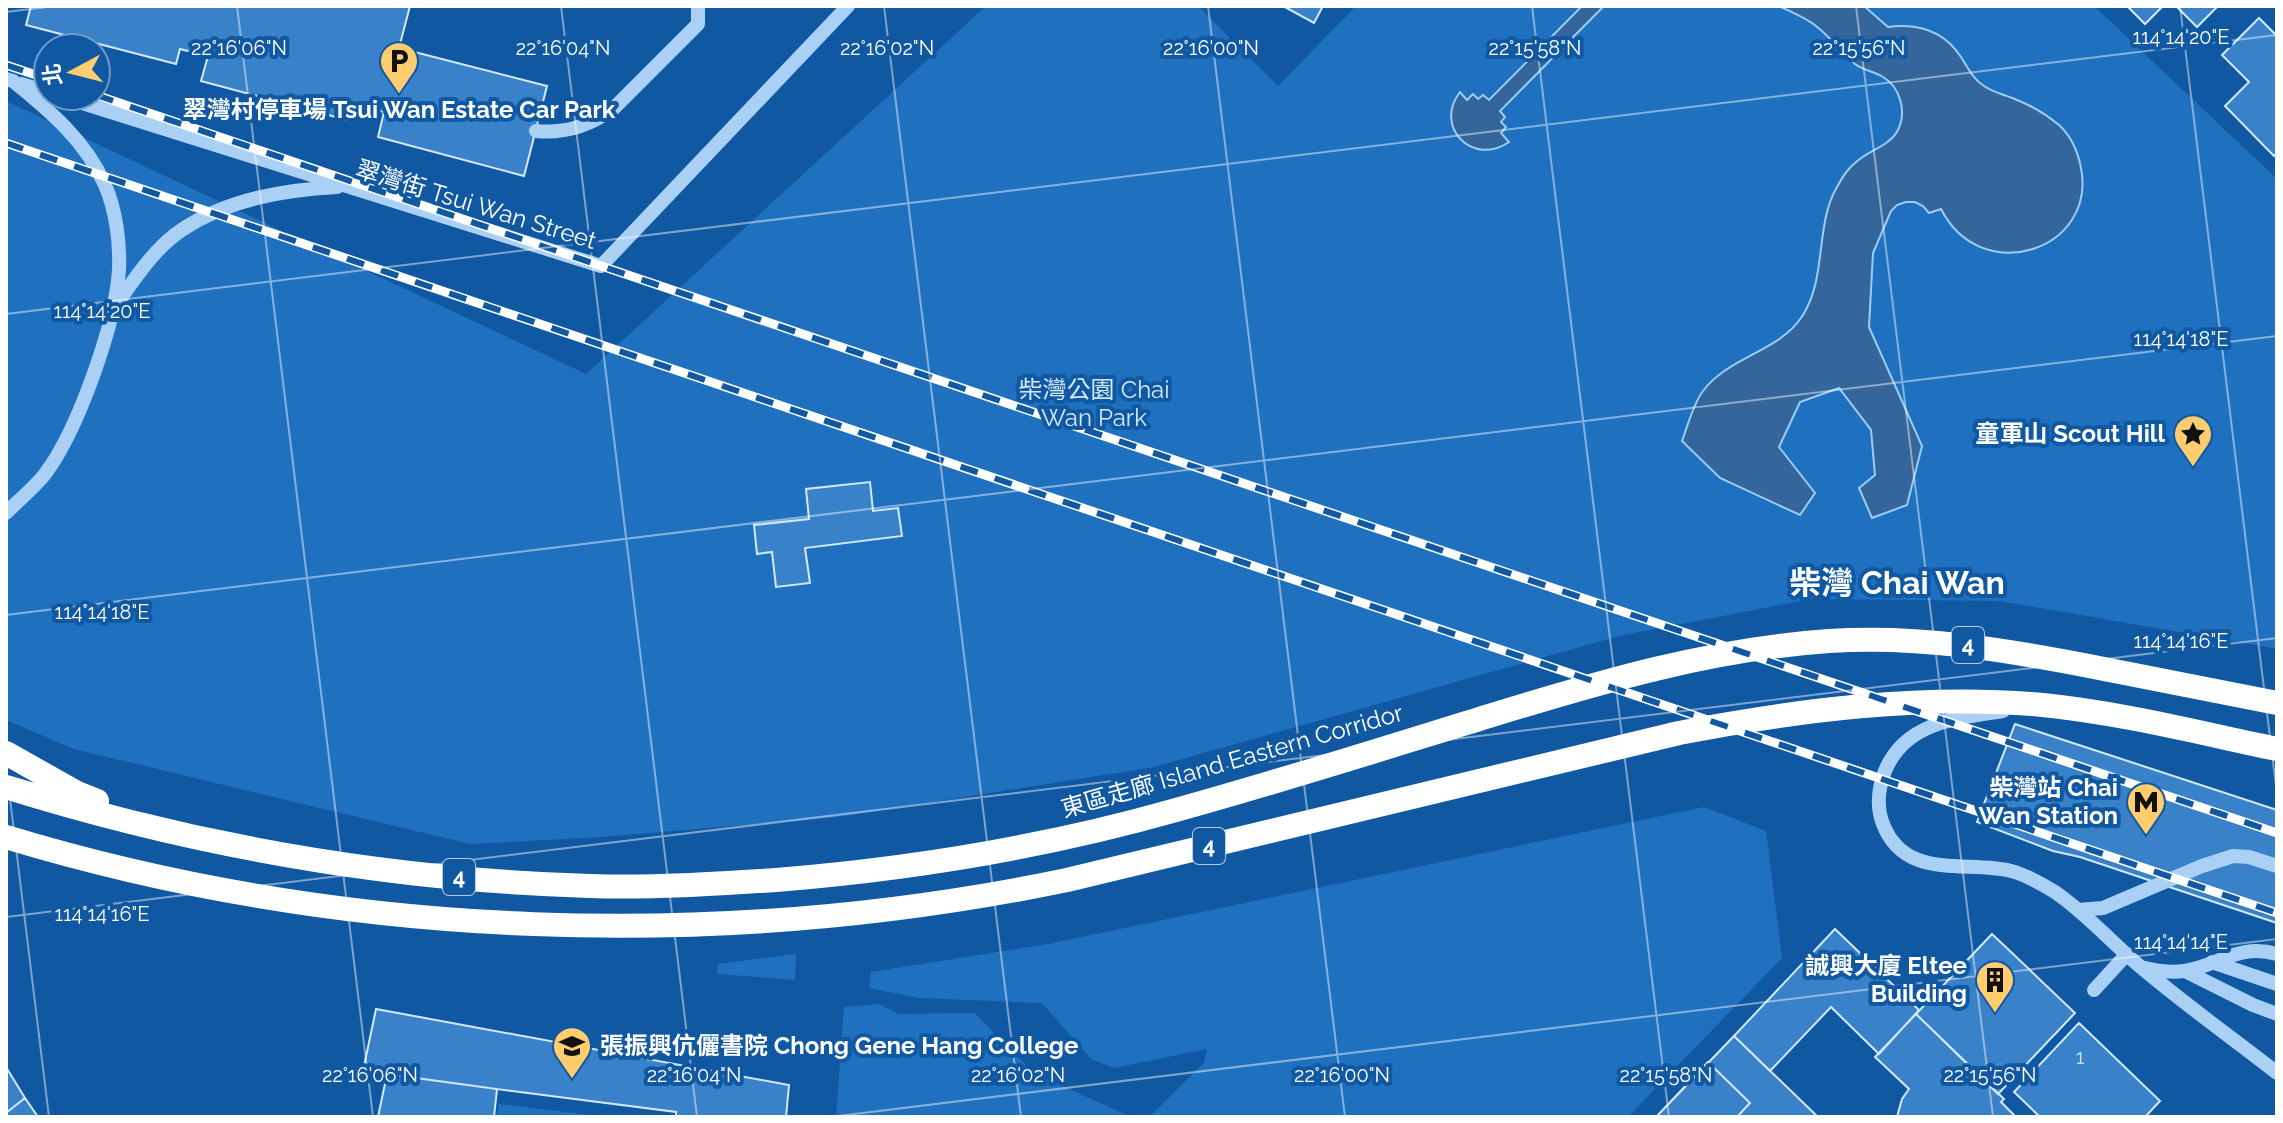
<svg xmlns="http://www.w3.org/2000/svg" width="2283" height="1123" font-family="Raleway,'Noto Sans TC',sans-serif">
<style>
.green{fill:#1f71bf}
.water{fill:#34669c;stroke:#9cccf9;stroke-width:2}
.building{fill:#3981c8;stroke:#d3e9fe;stroke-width:2}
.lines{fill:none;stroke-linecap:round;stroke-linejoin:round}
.minor{stroke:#aad0f6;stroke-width:14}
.highway{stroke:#fff;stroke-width:24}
.rail-casing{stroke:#fff;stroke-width:9}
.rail{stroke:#1058a2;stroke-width:6;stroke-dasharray:18;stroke-linecap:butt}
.ticks{fill:none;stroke:#fff;stroke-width:2;stroke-opacity:0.45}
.labels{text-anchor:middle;stroke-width:8;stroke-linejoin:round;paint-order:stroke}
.number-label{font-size:20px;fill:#cee0f1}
.shield{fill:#1058a2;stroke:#b7cde3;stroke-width:2}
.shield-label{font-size:22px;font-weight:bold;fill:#fff}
.poi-label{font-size:24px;font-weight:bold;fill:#fff;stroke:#1058a2;text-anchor:end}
.street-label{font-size:24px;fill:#fff;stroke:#1058a2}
.park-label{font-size:24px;fill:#d3e9fe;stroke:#1058a2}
.district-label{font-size:32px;font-weight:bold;fill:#fff;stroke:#1058a2}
.ticks-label{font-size:20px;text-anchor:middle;fill:#fff;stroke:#1058a2;stroke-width:8;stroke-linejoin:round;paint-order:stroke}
</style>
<rect width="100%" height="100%" fill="#1058a2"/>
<path class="green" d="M986 6H1198L1278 86 1356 6H2094L2277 179V649L2000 601 1811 599 1619 636 1154 767 839 817 602 837 470 844 74 749 6 720V101L586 374Z
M1704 807 1766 831 1782 958 1628 1117H1149L1204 1063 1207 1049 1114 1068 1091 1059 1042 1003 919 998 869 988 871 972 1048 944Z
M796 954 795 980 717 974 718 964Z
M879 1004 899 1014 974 1013 1034 1073 1131 1117H836L844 1007Z
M499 1104 607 1117H497Z"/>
<path class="water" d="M1582 6H1604L1500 111 1505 117 1501 122 1506 127 1501 133 1509 142C1473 167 1433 127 1460 92L1467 100 1473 94 1478 99 1483 95 1489 100Z
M1779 6H1864L1888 27C1918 23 1944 31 1961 57 1968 68 1973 79 1984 86 1994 93 2006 95 2017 100 2032 106 2047 115 2059 125 2071 136 2078 152 2081 168 2097 251 1981 288 1941 209L1929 213 1923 206 1915 202H1906L1897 205 1891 211 1873 253 1869 327 1922 446 1907 505 1872 518 1859 488 1875 475 1871 430 1839 388 1800 402 1779 447 1815 493 1800 515 1720 478 1682 441C1688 425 1693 404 1703 391 1729 356 1780 352 1803 315 1827 277 1815 224 1837 187 1842 178 1847 169 1855 163 1868 150 1889 147 1898 130 1907 111 1900 87 1883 77 1874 71 1864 71 1855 64 1842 52 1830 37 1816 26 1805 17 1791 12 1779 6Z"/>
<path class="building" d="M31 6H410L399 48 547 86 524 176 378 137 384 112 351 104 347 120 201 81 208 56 180 49 176 64 26 25Z
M1283 6H1323L1314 23Z
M2127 6H2163L2145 24Z
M2176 6H2218L2197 27Z
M2259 18 2277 36V153L2274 156 2225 106 2249 82 2222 55Z
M870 482 873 511 898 508 902 536 805 548 810 583 776 587 772 552 757 554 754 525 809 519 806 489Z
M2015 724 2277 810V923L2080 857 2053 851 1977 822Z
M1835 929 1919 1010 1879 1054 1831 1007 1770 1071 1734 1036Z
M1992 934 2075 1013 1998 1094 1916 1014Z
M376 1009 789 1085 786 1117H676V1112L497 1089 494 1117H378L387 1074 363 1071Z
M1916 1014 2004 1099 2001 1102 2016 1117H1897L1902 1099 1909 1089 1875 1057Z
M2079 1023 2160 1101 2145 1117H2040L2014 1092Z
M1734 1036 1818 1117H1656Z
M1708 1062 1750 1103 1737 1117H1656Z
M6 1067 25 1098 38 1117H6Z
M387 1074 497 1089 494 1117H378Z
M25 1098 38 1117H6V1113Z"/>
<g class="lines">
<path class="minor" d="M6 79 13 81C49 110 86 141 105 185 116 210 120 242 119 269 116 323 78 430 45 474 34 488 19 500 6 513
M21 84 48 92
M60 96 601 266 848 6
M536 131C565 134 589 126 613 109L698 24V6
M114 308C133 281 155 247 183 229 229 199 284 190 337 187
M2003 711C1957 718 1905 722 1885 771 1878 789 1876 806 1883 824 1905 881 1966 860 2011 871 2027 875 2042 884 2055 892 2087 914 2113 944 2142 968 2186 1005 2232 1038 2277 1073
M2078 910 2103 908 2202 866 2233 856 2249 857 2277 866
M2212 962 2277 984
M2145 968C2158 971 2171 973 2184 971 2220 966 2237 943 2277 954
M2185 971 2253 1005 2277 1014
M2094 990 2127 954"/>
<path class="highway" d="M6 753 77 793 97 801
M6 787C195 846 392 880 590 886 652 888 714 884 776 880 910 869 1046 847 1176 810 1281 781 1385 748 1489 716 1600 682 1711 649 1829 641 1919 635 2006 650 2094 667 2155 679 2216 691 2277 703
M6 837C346 940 720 952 1067 880L1679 733C1798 710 1922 694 2043 705 2122 713 2200 733 2277 749"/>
<defs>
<path id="rail" d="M6 65 48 79
M96 95 2277 833
M6 143 2277 913"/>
</defs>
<use href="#rail" class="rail-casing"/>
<use href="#rail" class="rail"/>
</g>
<path class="ticks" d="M237 6 373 1117M561 6 697 1117M884 6 1021 1117M1208 6 1345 1117M1532 6 1669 1117M1856 6 1993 1117M2180 6 2277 794M6 12 56 6M6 314 2277 35M6 615 2277 336M6 766 49 1117M6 917 2277 638M830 1117 2277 939"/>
<defs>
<symbol id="parking-pin" viewBox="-11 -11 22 30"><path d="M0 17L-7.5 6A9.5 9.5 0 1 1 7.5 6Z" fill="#ffcd6e" stroke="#1058a2"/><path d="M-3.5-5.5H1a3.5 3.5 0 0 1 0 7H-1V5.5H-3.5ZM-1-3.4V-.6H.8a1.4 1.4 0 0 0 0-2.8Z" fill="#111"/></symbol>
<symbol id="sight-pin" viewBox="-11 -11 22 30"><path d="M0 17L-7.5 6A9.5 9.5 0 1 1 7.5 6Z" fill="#ffcd6e" stroke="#1058a2"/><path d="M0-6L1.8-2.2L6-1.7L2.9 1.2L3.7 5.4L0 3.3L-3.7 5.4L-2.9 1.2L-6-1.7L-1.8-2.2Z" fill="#111"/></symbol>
<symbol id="metro-pin" viewBox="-11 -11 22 30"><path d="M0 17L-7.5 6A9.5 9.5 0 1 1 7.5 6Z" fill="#ffcd6e" stroke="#1058a2"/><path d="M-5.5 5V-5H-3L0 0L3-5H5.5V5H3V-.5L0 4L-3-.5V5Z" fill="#111"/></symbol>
<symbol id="building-pin" viewBox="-11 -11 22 30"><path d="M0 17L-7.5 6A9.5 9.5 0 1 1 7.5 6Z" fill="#ffcd6e" stroke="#1058a2"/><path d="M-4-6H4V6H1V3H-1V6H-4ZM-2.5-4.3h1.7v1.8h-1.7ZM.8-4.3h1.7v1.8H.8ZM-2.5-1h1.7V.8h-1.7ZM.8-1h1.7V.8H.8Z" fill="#111"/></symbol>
<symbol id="school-pin" viewBox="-11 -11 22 30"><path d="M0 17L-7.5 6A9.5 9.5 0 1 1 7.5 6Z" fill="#ffcd6e" stroke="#1058a2"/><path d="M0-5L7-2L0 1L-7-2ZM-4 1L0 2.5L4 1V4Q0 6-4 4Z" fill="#111"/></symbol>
</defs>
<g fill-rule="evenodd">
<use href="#parking-pin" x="377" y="39" width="44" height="60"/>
<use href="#sight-pin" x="2171" y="412" width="44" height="60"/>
<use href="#metro-pin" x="2124" y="780" width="44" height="60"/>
<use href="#building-pin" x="1973" y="958" width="44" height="60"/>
<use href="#school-pin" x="550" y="1024" width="44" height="60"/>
</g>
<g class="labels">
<g class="number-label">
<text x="2080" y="1064">1</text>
</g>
<g class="shield">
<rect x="1952" y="627" width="32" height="36" rx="6"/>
<rect x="1193" y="828" width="32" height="36" rx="6"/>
<rect x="443" y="859" width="32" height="36" rx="6"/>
</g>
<g class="shield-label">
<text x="1968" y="653">4</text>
<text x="1209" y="854">4</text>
<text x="459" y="885">4</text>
</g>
<g class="poi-label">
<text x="399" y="118" text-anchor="middle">翠灣村停車場 Tsui Wan Estate Car Park</text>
<text x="2165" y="442">童軍山 Scout Hill</text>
<text x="2118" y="796">柴灣站 Chai<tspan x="2118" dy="28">Wan Station</tspan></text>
<text x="1967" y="974">誠興大廈 Eltee<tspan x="1967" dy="28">Building</tspan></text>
<text x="600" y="1054" text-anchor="start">張振興伉儷書院 Chong Gene Hang College</text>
</g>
<g class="street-label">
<text transform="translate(476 205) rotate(17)" y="8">翠灣街 Tsui Wan Street</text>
<text transform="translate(1232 761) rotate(-16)" y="8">東區走廊 Island Eastern Corridor</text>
</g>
<g class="park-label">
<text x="1094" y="398">柴灣公園 Chai<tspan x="1094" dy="28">Wan Park</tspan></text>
</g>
<g class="district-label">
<text x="1897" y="594">柴灣 Chai Wan</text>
</g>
</g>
<g class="ticks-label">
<text x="2181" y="44">114°14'20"E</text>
<text x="239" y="55">22°16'06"N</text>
<text x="563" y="55">22°16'04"N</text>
<text x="887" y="55">22°16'02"N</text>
<text x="1211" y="55">22°16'00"N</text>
<text x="1535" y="55">22°15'58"N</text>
<text x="1859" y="55">22°15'56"N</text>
<text x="102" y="318">114°14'20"E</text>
<text x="2181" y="346">114°14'18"E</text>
<text x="102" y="619">114°14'18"E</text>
<text x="2181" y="648">114°14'16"E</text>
<text x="102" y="921">114°14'16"E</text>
<text x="2181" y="949">114°14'14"E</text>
<text x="370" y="1082">22°16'06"N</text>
<text x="694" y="1082">22°16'04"N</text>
<text x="1018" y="1082">22°16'02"N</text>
<text x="1342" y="1082">22°16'00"N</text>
<text x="1666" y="1082">22°15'58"N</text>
<text x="1990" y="1082">22°15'56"N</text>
</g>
<rect width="2283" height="1123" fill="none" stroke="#ffffff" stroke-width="16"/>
<g transform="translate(72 72) rotate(263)"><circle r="38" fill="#1058a2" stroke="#709bc7" stroke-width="2"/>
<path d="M0-6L14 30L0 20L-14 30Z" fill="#ffcd6e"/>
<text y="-12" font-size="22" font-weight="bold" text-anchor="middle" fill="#ffffff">北</text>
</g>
</svg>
